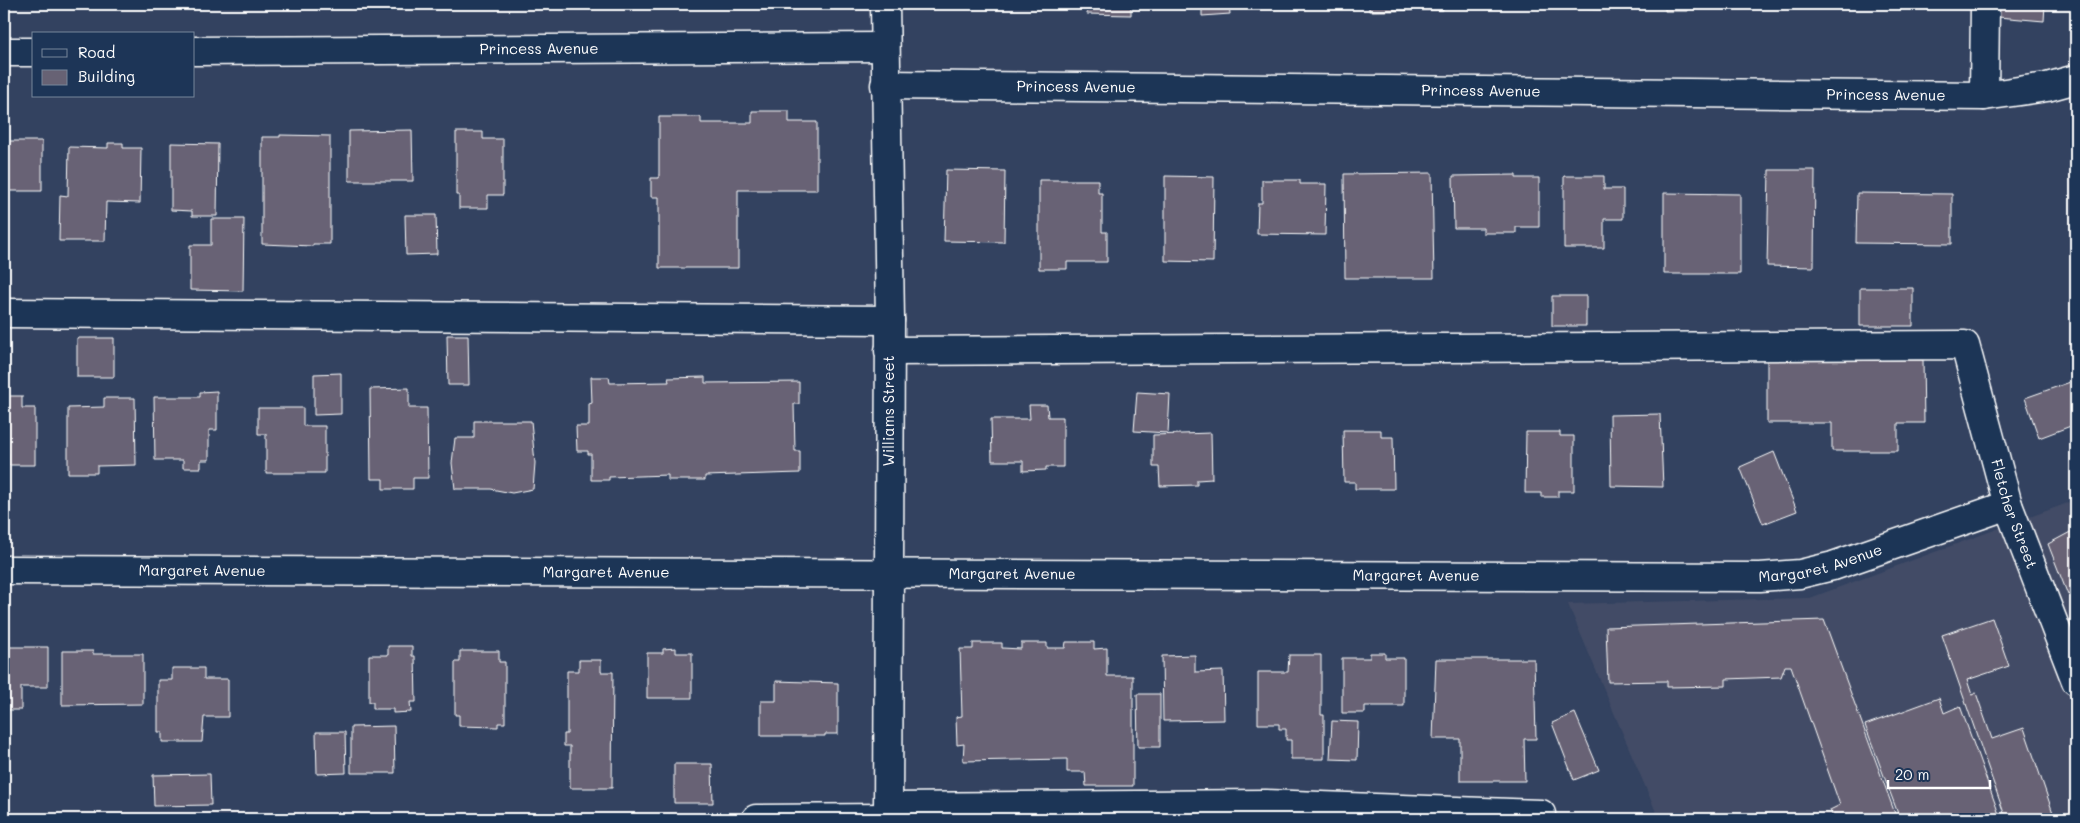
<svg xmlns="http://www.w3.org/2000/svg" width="2080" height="823" font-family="Mali,sans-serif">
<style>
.built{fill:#434c66}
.building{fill:#676274;stroke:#fff}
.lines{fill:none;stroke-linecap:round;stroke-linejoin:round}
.minor-casing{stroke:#fff;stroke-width:31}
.minor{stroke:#1d3557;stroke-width:28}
.labels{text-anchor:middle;stroke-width:4;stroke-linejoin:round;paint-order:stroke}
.street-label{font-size:15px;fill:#fff;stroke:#1d3557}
</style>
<rect width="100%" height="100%" fill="#334260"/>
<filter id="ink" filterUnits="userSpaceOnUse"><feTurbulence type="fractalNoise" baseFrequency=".02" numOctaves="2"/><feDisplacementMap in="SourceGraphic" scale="10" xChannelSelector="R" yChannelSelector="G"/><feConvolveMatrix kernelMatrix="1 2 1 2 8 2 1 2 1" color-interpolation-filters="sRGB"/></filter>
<g filter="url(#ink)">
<path class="built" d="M2076 500V819H1659L1568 604 1810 598Z"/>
<path class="building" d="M1087 4H1131V15L1087 14Z
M1202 4H1229L1230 14 1202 16Z
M1275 4H1307V8H1275Z
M1369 4H1443V10L1369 11Z
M1549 4H1623V10L1549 9Z
M1665 4H1688V11H1665Z
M2000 4H2045L2044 21 1998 17Z
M752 111H789V122H817V190H738V268H659V197H651V178H659V117H701V123H752Z
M412 130 413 181H349V131Z
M456 132H483V139H503V195H488V208H459V195H456Z
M280 135 330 136V244H313V246L262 244V137H280Z
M4 141H42V191H4Z
M108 143H123V148H141L140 203 106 202 105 241H59L60 195 68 196 69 147 108 148Z
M171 143 218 144 217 216H192V211L171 210Z
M946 170 1005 171 1004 242 944 241Z
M1769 170H1815L1814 267 1767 266Z
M1432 173 1434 278H1345L1344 174Z
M1516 175V178H1539V227H1516V233H1483V228H1454L1453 176Z
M1165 176 1214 177 1213 262 1165 261Z
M1564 176H1604V189H1623V219H1604V248H1564Z
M1039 180H1098V193H1102V232H1107V262H1067V269H1039Z
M1262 180H1300V184H1326L1325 235 1257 234 1258 203H1262Z
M1664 193 1740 194V274H1664Z
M1857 193 1952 194V244L1856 243Z
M405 215H436L437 254 406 255Z
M211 219H244L243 291 190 290V245H211Z
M1860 288H1913V326H1860Z
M1552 296H1586V326H1552Z
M447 335H468L469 385H448Z
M77 338H114V377H77Z
M1767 360H1923L1924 423H1898V451H1832V423H1767Z
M341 373V414L314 415V374Z
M591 377H609L610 383 669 382 668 378 705 377V383L799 382V404H794L795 451H800V473L705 476V480H668V475L609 477V480H591V454H588V451H577L576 426H589V404L592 403Z
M2076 380V424L2039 438 2025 398Z
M409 388V408H427L428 478H413V489H383V479H371L370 389Z
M217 391V430H209V460H201V468H183V460H155L154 397H200V392Z
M1137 392 1170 394 1168 433 1134 431Z
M4 396H22V408H35V465H8V453H4Z
M104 398H135L136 465 97 466V473H68V408L104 407Z
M1029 405H1047L1048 417H1063V467H1046V470L1023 471V461H992L991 419H1030Z
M258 408H303V426H325V473H266V434H258Z
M1660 414 1663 487 1611 486 1610 415Z
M474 421H531L535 463 533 489 512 493 491 489H455L452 463 455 438H474Z
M1343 430H1381V437H1393L1394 489H1355V482H1344Z
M1526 432H1560V436H1574V491H1558V497H1541V493H1525Z
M1211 433 1212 479 1197 480V485L1160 486 1159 467H1153V435Z
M1774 452 1797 511 1763 524 1740 467Z
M2076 529V591L2068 595 2048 544Z
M1992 618 2009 666 1967 680 1972 695 1976 693 1992 739 2024 728 2053 813 2043 819H2006L1942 635Z
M1824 620 1897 819H1834L1830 810 1840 805 1791 666H1785L1781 677 1726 679V686L1667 687V681L1608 682 1606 627Z
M1066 642H1094V649L1107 648V676H1133V786H1086L1085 772H1067V759L963 761 964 744 957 745 956 717 962 716 960 649H973V643H1002V648L1021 649V643H1047V648H1065Z
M388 646H412V656H415L416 702H410L411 712 393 713V709H373V702H369V655H388Z
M4 647H48V687H21V710H4Z
M676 648V653H692V698H647V653H663V649Z
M62 651H93V654H143V704L62 705Z
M460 651H499V662H505V723H498V727L459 726V715H455V662H460Z
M1370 653H1385V658H1404V706H1365V713H1342V658H1370Z
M1195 655V672L1223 671 1224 720 1163 721 1162 656Z
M1289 655H1321V715H1324V759H1291V740H1286V729H1279V724H1258V672H1288Z
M1436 659H1534L1536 739H1524L1525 781H1460V739H1433Z
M579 660H601V672H613L612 788H570V746H564V734H567V671H579Z
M172 668H204V679H228V717H204L202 742H162V732H158V680H172Z
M776 681 838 683V734H825V736H761V701H776Z
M1137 694H1160V747H1138Z
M1939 698 1944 713 1960 706 2000 817 1994 819H1900L1865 725Z
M1575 713 1599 770 1574 780 1552 723Z
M1332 721 1358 722 1357 760 1330 759Z
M394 726 395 773H351V727Z
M316 732H345L346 773 317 774Z
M674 764H712L713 803H674Z
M210 774 211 805 154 806 153 775Z"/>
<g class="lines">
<defs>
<g id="minor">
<path d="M885 4 890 320 888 819"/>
<path id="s1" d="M194 51 885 47"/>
<path d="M4 52H34"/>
<path id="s2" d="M885 85 1984 96 2047 87 2076 79"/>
<path d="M1984 96 1985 4"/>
<path d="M4 313 890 320"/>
<path id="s3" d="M889 351 1965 345 2008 505 2076 681"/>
<path id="s4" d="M4 570 1760 577 1800 574 1833 566 2008 505"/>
<path d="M888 807 1266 804 1541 814"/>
<path d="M756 819 888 818"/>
</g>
</defs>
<use href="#minor" class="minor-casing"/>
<use href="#minor" class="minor"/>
</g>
</g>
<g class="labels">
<g class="street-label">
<text dy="5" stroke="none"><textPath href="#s1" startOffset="345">Princess Avenue</textPath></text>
<text dy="5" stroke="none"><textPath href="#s2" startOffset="191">Princess Avenue</textPath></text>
<text dy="5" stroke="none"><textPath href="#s2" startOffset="596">Princess Avenue</textPath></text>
<text dy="5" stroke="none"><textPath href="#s2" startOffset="1001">Princess Avenue</textPath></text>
<text transform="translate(889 411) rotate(-90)" y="5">Williams Street</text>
<text dy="5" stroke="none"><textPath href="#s3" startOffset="1252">Fletcher Street</textPath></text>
<text dy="5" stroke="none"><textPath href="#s4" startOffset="1818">Margaret Avenue</textPath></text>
<text dy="5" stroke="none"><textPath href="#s4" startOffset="198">Margaret Avenue</textPath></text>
<text dy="5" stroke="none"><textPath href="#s4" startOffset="602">Margaret Avenue</textPath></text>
<text dy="5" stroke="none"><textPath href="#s4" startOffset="1008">Margaret Avenue</textPath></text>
<text dy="5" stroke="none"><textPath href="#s4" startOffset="1412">Margaret Avenue</textPath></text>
</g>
</g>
<rect width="2080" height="823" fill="none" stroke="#1d3557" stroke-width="20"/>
<rect x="10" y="10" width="2060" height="803" fill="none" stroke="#fff" stroke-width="2" filter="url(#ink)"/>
<rect x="32" y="32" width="162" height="65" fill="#1d3557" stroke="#77869a"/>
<rect x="42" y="49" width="25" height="8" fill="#1d3557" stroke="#77869a"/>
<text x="78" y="58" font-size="15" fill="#ffffff">Road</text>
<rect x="42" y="70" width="25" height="15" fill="#676274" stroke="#77869a"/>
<text x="78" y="82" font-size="15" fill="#ffffff">Building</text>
<path d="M1888 780v8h102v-8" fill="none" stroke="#ffffff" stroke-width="2.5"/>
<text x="1895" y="780" font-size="15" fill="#ffffff" stroke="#1d3557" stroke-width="4" paint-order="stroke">20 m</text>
</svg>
